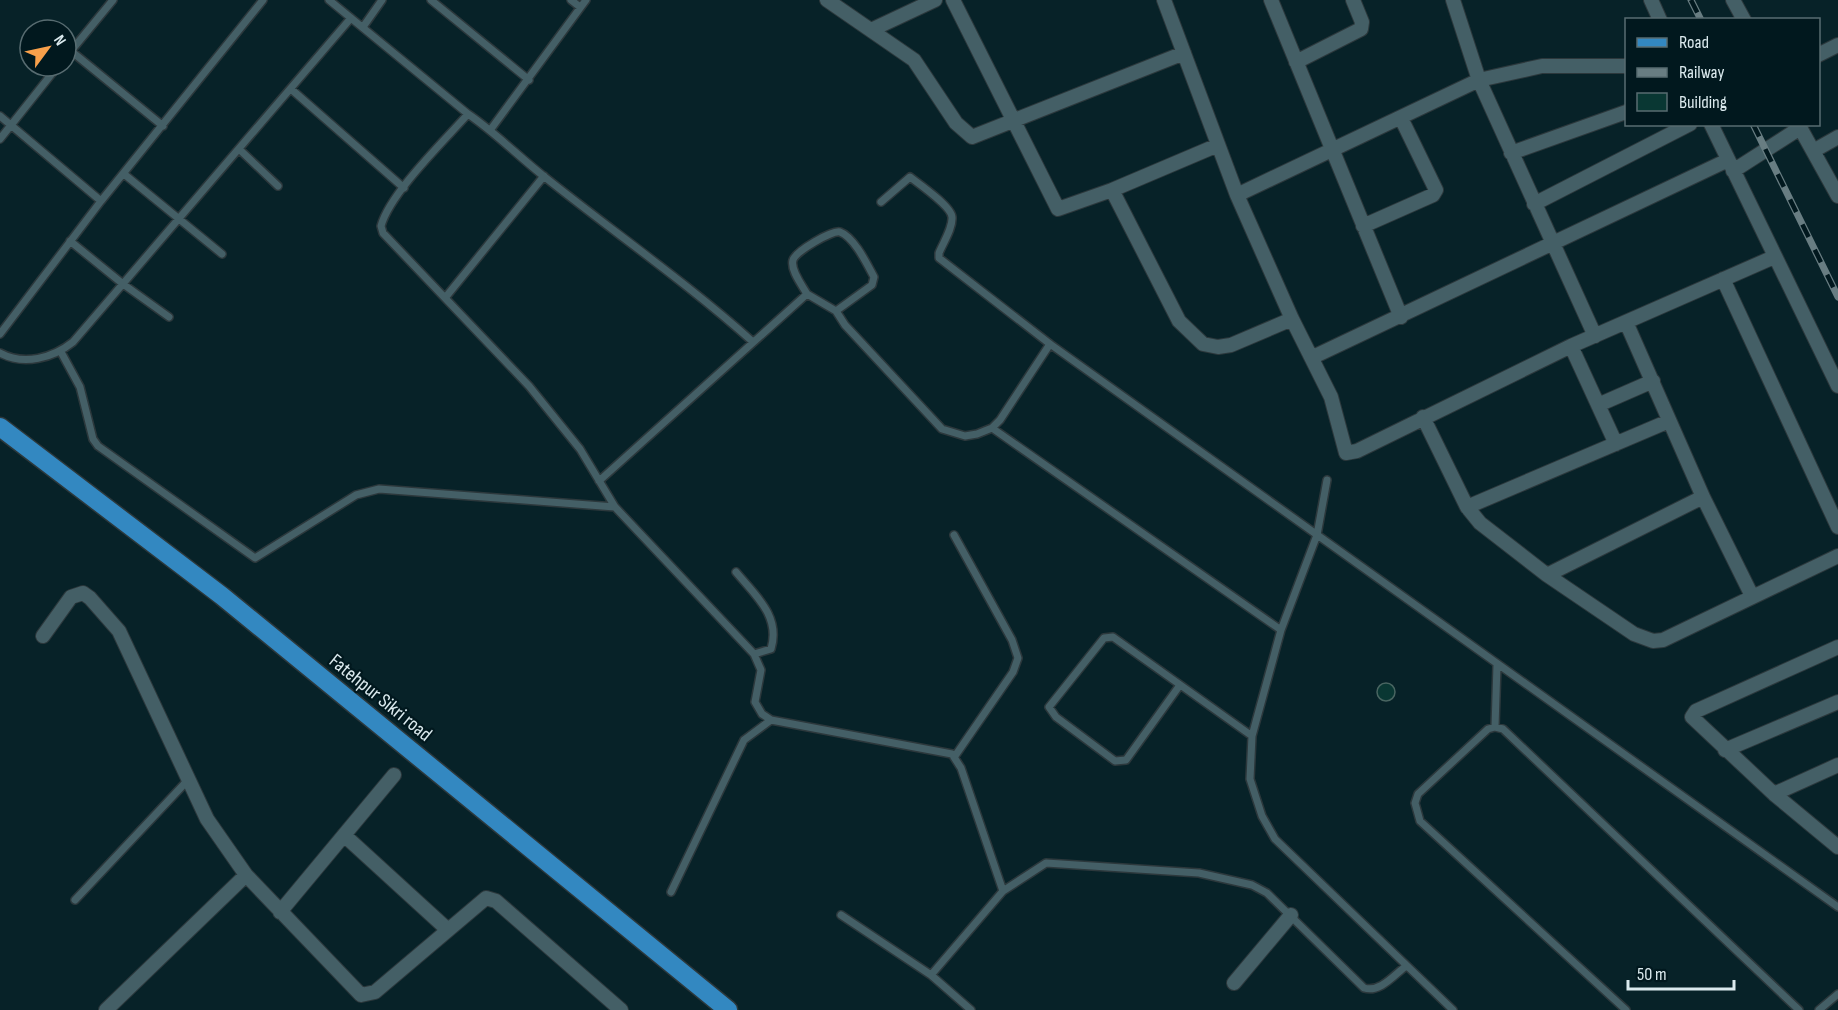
<svg xmlns="http://www.w3.org/2000/svg" width="1838" height="1010" font-family="'Sofia Sans Condensed',sans-serif">
<style>
.building{fill:#093733;stroke:#496561;stroke-width:1.5}
.lines{fill:none;stroke-linecap:round;stroke-linejoin:round}
.service-casing{stroke:#2c383c;stroke-width:10}
.minor-casing{stroke:#2c383c;stroke-width:16}
.primary-casing{stroke:#2c383c;stroke-width:21}
.service{stroke:#445f66;stroke-width:7}
.minor{stroke:#445f66;stroke-width:14}
.primary{stroke:#3388c1;stroke-width:18}
.rail-casing{stroke:#687d82;stroke-width:7}
.rail{stroke:#01181e;stroke-width:4.5;stroke-dasharray:14;stroke-linecap:butt}
.labels{text-anchor:middle;stroke-width:4.5;stroke-linejoin:round;paint-order:stroke}
.street-label{font-size:20px;fill:#dbeaee;stroke:#01181e}
</style>
<rect width="100%" height="100%" fill="#072228"/>
<path class="building" d="M1377 692a9 9 0 1 1 18 0a9 9 0 1 1-18 0Z"/>
<g class="lines">
<defs>
<path id="service" d="M329 0 468 114C496 133 519 157 546 178 615 233 687 283 753 342
M431 0 529 80
M571 0 580 7
M363 27 382 0
M71 51 163 126
M66 57 113 0
M291 89 404 188
M468 114C444 141 390 193 381 226L383 233 529 386 580 449 615 507 754 654
M0 116 101 201
M491 129 586 0
M0 139 58 66
M239 149 278 186
M124 174 222 254
M70 241 123 284 169 317
M807 294 836 311 845 325 942 429 965 436 977 434 992 428 1000 420 1050 344 939 258V253C943 243 953 228 952 217 951 206 919 184 910 177L881 202
M445 298 544 176
M0 334 101 201 263 0
M1050 344 1838 907
M61 352 80 387 93 439 98 446 255 558 356 495 379 489 615 507
M0 353C24 366 53 358 73 342L351 18
M992 428 1281 630
M1327 480 1317 535 1281 630 1252 736 1250 779 1262 816 1275 839 1453 1010
M599 481 807 294C802 285 790 270 793 260 796 251 832 230 840 232 854 237 867 264 874 277L872 285 836 311
M954 535 1012 640 1018 658 1013 672 955 756
M736 572C755 595 781 616 771 649L754 654 761 670 755 702 762 714 771 720 952 754 961 768 1003 891
M1180 685 1126 760 1115 761 1056 717 1049 707 1104 638 1113 637 1252 736
M1495 727 1497 665
M671 892 744 740 771 720
M75 900 188 780
M841 915 931 975 1003 891 1046 863 1199 873 1252 885 1267 893 1364 988C1380 993 1394 975 1406 966
M931 975 971 1010
M1626 1010 1420 821 1415 803 1418 794 1488 729 1495 727 1503 729 1799 1010
M1819 1010 1838 994"/>
<path id="minor" d="M827 0 914 60 956 123 972 137 1184 53
M953 0 1058 209 1112 190 1218 145
M1164 0 1237 195 1292 319 1331 397 1346 453 1357 451 1571 346 1774 257
M1271 0 1401 317
M1453 0 1479 80 1595 336
M1651 0 1660 20
M1733 0 1744 20
M871 30 935 0
M1818 55 1838 45
M1296 62 1361 29 1362 22 1353 0
M1711 124 1838 386
M1798 124 1838 196
M1815 150 1838 137
M1511 153 1626 112
M1733 171 1800 128
M1112 190 1179 321 1203 344 1218 347 1231 345 1292 319
M1237 195 1479 80 1542 66H1626
M1534 204 1690 124
M1363 226 1433 195 1436 190 1401 118
M1723 279 1838 527
M1626 322 1703 497 1752 596
M1571 346 1616 444
M1313 357 1728 160
M1598 405 1653 381
M1423 417 1467 507 1480 523 1547 575 1634 634 1653 641 1663 640 1838 556
M1467 507 1669 421
M1547 575 1703 497
M43 636 71 597 83 593 90 598 119 631 207 819 246 875 361 995 375 992 486 898 496 901 621 1010
M1838 647 1696 711 1692 717 1774 794 1838 847
M1725 750 1838 702
M1774 794 1838 765
M344 835 448 930
M280 912 394 775
M1234 983 1291 915
M106 1010 246 875"/>
<path id="primary" d="M0 427 222 596 728 1010"/>
</defs>
<use href="#service" class="service-casing"/>
<use href="#minor" class="minor-casing"/>
<use href="#primary" class="primary-casing"/>
<use href="#service" class="service"/>
<use href="#minor" class="minor"/>
<use href="#primary" class="primary"/>
<defs>
<path id="rail" d="M1691 0 1701 20
M1753 124 1838 297"/>
</defs>
<use href="#rail" class="rail-casing"/>
<use href="#rail" class="rail"/>
</g>
<g class="labels">
<g class="street-label">
<text transform="translate(381 697) rotate(39)" y="7">Fatehpur Sikri road</text>
</g>
</g>
<rect x="1625" y="18" width="195" height="108" fill="#01181e" stroke="#586c71" stroke-width="1.5"/>
<rect x="1637" y="38" width="30" height="9" fill="#3388c1" stroke="#586c71" stroke-width="1.5"/>
<text x="1679" y="48" font-size="18" fill="#dbeaee">Road</text>
<rect x="1637" y="68" width="30" height="9" fill="#687d82" stroke="#586c71" stroke-width="1.5"/>
<text x="1679" y="78" font-size="18" fill="#dbeaee">Railway</text>
<rect x="1637" y="93" width="30" height="18" fill="#093733" stroke="#586c71" stroke-width="1.5"/>
<text x="1679" y="108" font-size="18" fill="#dbeaee">Building</text>
<g transform="translate(48 48) rotate(57)"><circle r="28" fill="#01181e" stroke="#586c71" stroke-width="1.5"/>
<path d="M0-4.5L10 22L0 15L-10 22Z" fill="#f8a04b"/>
<text y="-9" font-size="16" font-weight="bold" text-anchor="middle" fill="#dbeaee">N</text>
</g>
<path d="M1628 980v9h106v-9" fill="none" stroke="#dbeaee" stroke-width="3"/>
<text x="1637" y="980" font-size="18" fill="#dbeaee" stroke="#01181e" stroke-width="4.5" paint-order="stroke">50 m</text>
</svg>
